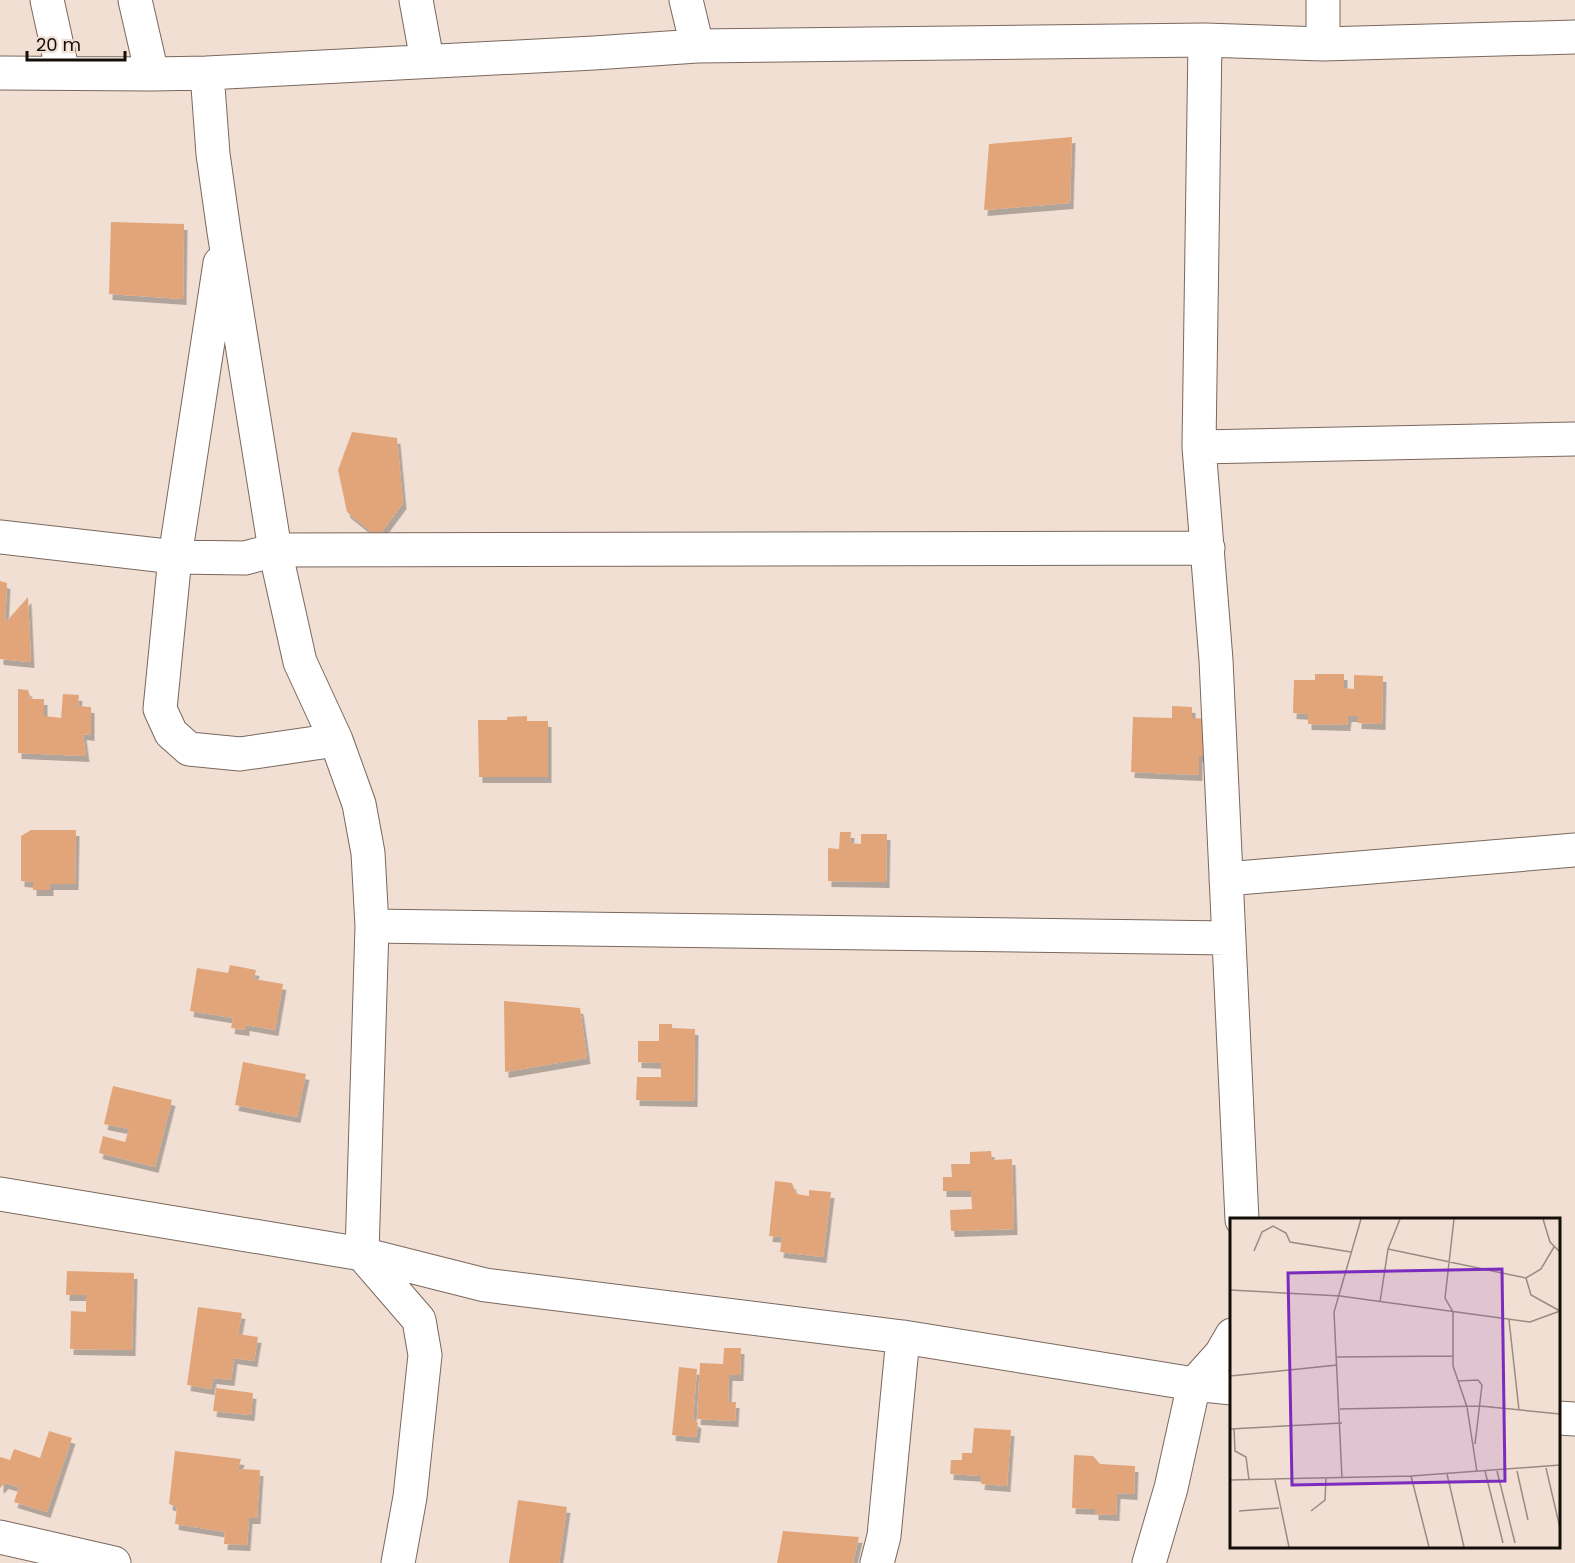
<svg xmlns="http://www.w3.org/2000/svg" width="1575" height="1563" font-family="Poppins,sans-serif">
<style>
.building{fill:#e2a57a;filter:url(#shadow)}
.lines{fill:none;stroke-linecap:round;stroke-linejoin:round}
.minor-casing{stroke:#79685e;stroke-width:35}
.minor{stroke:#fff;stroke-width:33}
.inset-road{fill:none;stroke:#998b82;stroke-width:1.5}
.view{fill:#7b2cbf;fill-opacity:0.15;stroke:#7b2cbf;stroke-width:3}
.inset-edge{fill:none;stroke:#140e09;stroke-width:3}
</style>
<defs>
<filter id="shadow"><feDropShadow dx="3.5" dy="6" stdDeviation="0" flood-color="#0004"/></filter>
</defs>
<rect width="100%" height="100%" fill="#f2dfd3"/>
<path class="building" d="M1072 137 1070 203 984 210 989 144Z
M111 222 184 224 183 299 109 294Z
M352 432 397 438 403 503 378 537 347 512 338 470Z
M0 581 7 583 5 623 28 597 31 662 0 659Z
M1315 674H1344V688L1354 689V675L1383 676 1382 724 1358 723V716H1348L1347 725 1308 724V714L1293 713 1294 680H1315Z
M18 689 28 690 31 699H44V716L61 718 63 694 79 695 78 706 91 707V735L83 734 86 756 18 753Z
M1172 706 1192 707V718L1209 719 1208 756H1199V775L1131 772 1133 717 1172 718Z
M527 716V721H548V777H479L478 720H507V717Z
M31 830H76L75 884H50V890H33V882L21 881V836Z
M840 832H851L850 843 861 844V834H887L886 882 828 881V848L839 849Z
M230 965 256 970 254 979 283 984 275 1030 246 1025V1030L231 1028 233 1018 190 1011 197 968 228 973Z
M504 1001 580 1008 587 1058 505 1072Z
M659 1024H672V1028L695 1029 694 1101 636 1100 637 1077H661V1063L638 1062V1041H659Z
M243 1062 306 1074 297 1117 235 1105Z
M113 1086 172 1100 155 1167 99 1153 103 1136 125 1142 129 1129 104 1124Z
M991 1151 992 1160 1012 1159 1014 1229 951 1231 950 1210 972 1209 971 1191H943V1177H952L951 1164H970V1152Z
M775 1181 792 1183 796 1194 809 1196V1190L831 1192 823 1257 780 1252 782 1237 769 1236Z
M67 1271 134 1273 132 1350 70 1349 71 1311 86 1312V1295H66Z
M198 1307 242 1313 238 1334 258 1337 254 1361 234 1358 231 1380 213 1378 211 1389 187 1385Z
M724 1348H741L740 1375H729L728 1402H736L735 1421 697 1419 700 1363 723 1364Z
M679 1367 697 1369 693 1419 698 1423 696 1437 672 1435Z
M216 1388 253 1393 251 1415 213 1411Z
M974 1428 1011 1430 1007 1486 981 1484 982 1476 950 1474 951 1460H962V1453H972Z
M49 1431 72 1438 47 1512 14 1502 19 1487 5 1483 0 1488V1457L10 1460 14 1449 40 1458Z
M175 1451 241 1459 238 1469 260 1470 257 1518H249L247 1545 224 1544 225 1532 175 1524 177 1507 169 1504Z
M1074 1455 1093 1456 1100 1464 1135 1466 1134 1494 1117 1493 1116 1515 1095 1514V1509L1072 1508Z
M518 1500 567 1507 559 1563H509Z
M783 1531 859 1537 853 1563H777Z"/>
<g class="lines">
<defs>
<path id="minor" d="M47 0 63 73
M135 0 152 74
M416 0 427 60
M686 0 697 46
M1205 40 1199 447 1216 660 1242 1220
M1323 44V0
M0 73 152 74 207 73 594 53 697 46 1205 40 1323 44 1575 37
M207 73 213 154 224 232 275 550 300 662 336 740 359 804 368 853 372 926 362 1254 419 1320 425 1355 410 1497 398 1563
M220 263 175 557 160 709 171 733 189 749 240 754 336 740
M1199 447 1575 439
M0 537 175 557 245 558 275 550 1208 548
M1226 879 1575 850
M372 926 1228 938
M0 1194 362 1254 485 1285 903 1337 1194 1384 1232 1388
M1558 1418 1575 1419
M0 1537 114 1563
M877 1563 884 1536 903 1337
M1149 1563 1171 1488 1194 1384 1221 1354 1232 1335"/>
</defs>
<use href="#minor" class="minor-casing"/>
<use href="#minor" class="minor"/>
</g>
<g transform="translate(1230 1218)">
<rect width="330" height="330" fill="#f2dfd3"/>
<path class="inset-road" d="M224 1 215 80 223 94V148L237 189 247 254M313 1 320 24 330 34M158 31 296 60 311 51 324 29M24 33 32 14 43 8 56 15 60 24 121 34M296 60 301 77 330 93M0 72 110 78 300 104 330 93M150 84 158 31 170 1M279 102 289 192M107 139 223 138M0 158 107 147M228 163 248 162 252 167 245 226M110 191 250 188 330 196M4 210 5 233 16 239 19 262M0 211 112 205M316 250 330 310M255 253 273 325M267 253 285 325M287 253 298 302M217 256 234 329M181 258 199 329M112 260 104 94 131 1M0 262 181 258 330 247M45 262 59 329M9 293 49 290M81 293 95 282 96 260"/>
<path class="view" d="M272 51 275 263 62 267 58 55Z"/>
<rect width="330" height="330" class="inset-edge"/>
</g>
<path d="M27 51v9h98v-9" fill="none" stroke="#140e09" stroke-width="3"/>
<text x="36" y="51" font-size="18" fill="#140e09" stroke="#f2dfd3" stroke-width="4.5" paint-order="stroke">20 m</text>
</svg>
